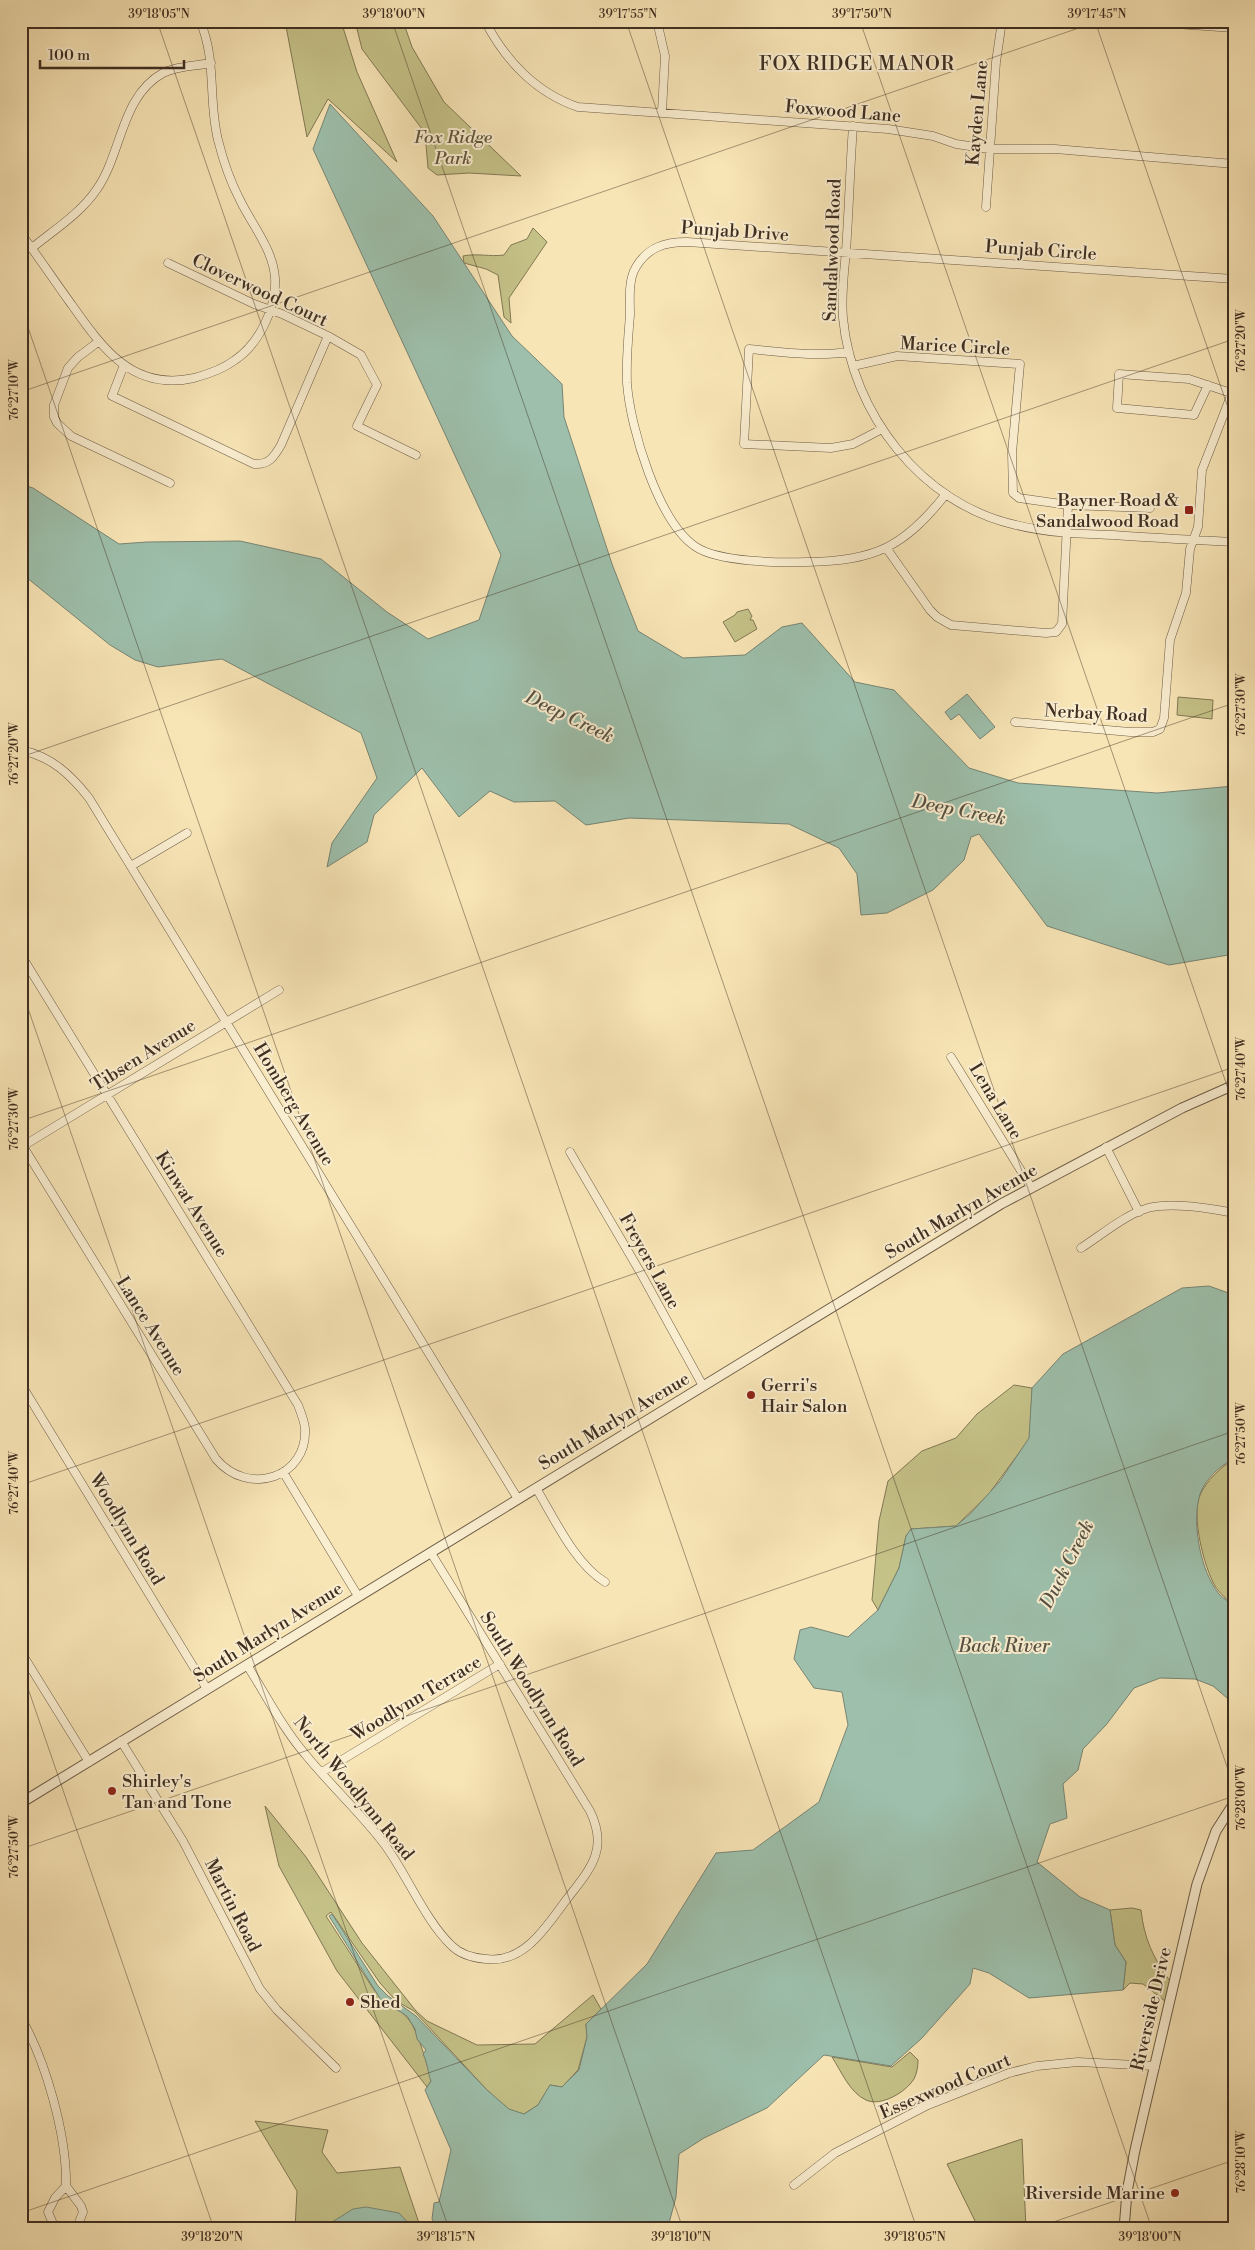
<svg xmlns="http://www.w3.org/2000/svg" width="1255" height="2250" font-family="'Libre Bodoni',serif">
<style>
.green{fill:#c5c288;stroke:#827854}
.water{fill:#9dbfab;stroke:#778574}
.lines{fill:none;stroke-linecap:round;stroke-linejoin:round}
.minor-casing{stroke:#6d5c46;stroke-width:9}
.tertiary-casing{stroke:#6d5c46;stroke-width:11}
.minor{stroke:#faeed0;stroke-width:8}
.tertiary{stroke:#faeed0;stroke-width:9}
.ticks{fill:none;stroke:#3f2e21;stroke-width:1;stroke-opacity:0.45}
.poi-dot{fill:#8f2418;stroke:#faeed0;stroke-width:2}
.labels{text-anchor:middle;stroke-width:4;stroke-linejoin:round;paint-order:stroke}
.street-label{font-size:18px;fill:#3f2e21;stroke:#faeed0}
.park-label{font-size:18px;font-style:italic;fill:#60533b;stroke:#faeed0}
.poi-label{font-size:18px;fill:#3f2e21;stroke:#faeed0;text-anchor:start}
.neighbourhood-label{font-size:19px;letter-spacing:1px;fill:#3f2e21;stroke:#faeed0}
.water-label{font-size:19px;font-style:italic;fill:#565244;stroke:#faeed0}
.neatline{fill:none;stroke:#3f2e21;stroke-width:2}
.ticks-label{font-size:12px;text-anchor:middle;fill:#3f2e21}
</style>
<rect width="100%" height="100%" fill="#f8e5b6"/>
<filter id="stains"><feTurbulence type="fractalNoise" baseFrequency=".004" numOctaves="4"/><feColorMatrix values="0 0 0 0 .2 0 0 0 0 .09 0 0 0 0 .02 0 0 0 .5 -.17"/></filter>
<radialGradient id="worn" r=".72"><stop offset=".6" stop-color="#630" stop-opacity="0"/><stop offset="1" stop-color="#630" stop-opacity=".3"/></radialGradient>
<path class="green" d="M285 21H341L357 72 397 162 328 99 307 137Z
M355 21H403L412 47 444 102 521 176 469 173 437 175 428 168 425 133 362 49Z
M533 228 547 242 509 298 511 323 504 317 498 275 486 269 464 263 463 256C477 253 490 257 504 255L511 245 527 239Z
M748 609 752 616 750 620H753L757 629 735 642 723 622 735 615 737 612Z
M1178 697 1213 700 1212 719 1177 715Z
M1014 1385 1032 1388 1030 1438 988 1495 956 1526 911 1529 906 1536 899 1568 878 1610 872 1600 879 1521 888 1481 922 1451 956 1438 977 1414Z
M1234 1459V1606C1228 1600 1219 1593 1215 1586 1204 1567 1191 1516 1200 1495 1206 1481 1221 1467 1234 1459Z
M265 1806 306 1857 362 1943 416 2011 427 2021 477 2045 535 2044 593 1995 601 2009 586 2024 587 2037 578 2070 562 2087 550 2085 538 2105 524 2114 509 2110 487 2090 414 2011 396 2001 380 1983 331 1912 326 1916 374 1990C384 2002 400 2008 409 2020 417 2029 429 2069 431 2081L427 2087 337 1971 279 1866Z
M1132 1908 1141 1910C1144 1938 1153 1958 1170 1981L1166 2002 1143 1984 1130 1983 1123 1990 1126 1962 1115 1945 1110 1910Z
M910 2052 918 2060C918 2066 917 2073 914 2079 906 2092 881 2107 866 2100 850 2093 841 2071 832 2057L892 2067Z
M255 2121 328 2130 322 2152 337 2173 400 2167 421 2229H295L297 2191Z
M1022 2139 1026 2229H979L947 2164Z"/>
<path class="water" d="M330 104 433 216 512 336 562 384 564 417 612 564 638 631 683 658 745 655 782 627 802 623 855 682 894 690 969 768 1018 783 1157 793 1234 786V954L1169 965 1047 926 979 834 971 837 964 860 933 890 887 913 861 915 857 874 839 848 789 824 629 818 586 825 555 801 514 802 490 791 459 817 422 768 374 815 367 842 327 867 332 843 377 778 361 733 222 659 158 667 135 660 110 645 21 573V484L33 488 119 544 147 542 240 541 321 559 387 612 428 639 479 620 501 555 313 149Z
M967 694 995 727 980 739 959 714 951 720 945 712Z
M1209 1286 1234 1295V1459C1220 1465 1202 1482 1199 1498 1192 1525 1201 1572 1219 1594 1223 1598 1229 1602 1234 1606V1704L1213 1686 1195 1679 1160 1678 1134 1688 1106 1725 1083 1749 1078 1770 1063 1784 1067 1818 1050 1824 1037 1862 1080 1897 1110 1910 1115 1945 1126 1962 1123 1990 1029 1998 989 1973 973 1968 970 1984 922 2038 891 2066 824 2055 767 2108 704 2138 679 2154 676 2197 668 2227 437 2229 432 2219 434 2203 439 2202 451 2150 425 2090 431 2081C427 2071 429 2067 423 2054L426 2050 417 2039 415 2029 407 2016 381 2000 329 1916 332 1914 378 1986 388 1996 416 2016 487 2090 509 2109 524 2114 538 2105 550 2085 562 2087 579 2070 587 2037 586 2024 647 1964 716 1853 753 1850 819 1802 848 1725 842 1692 814 1688 794 1659 800 1630 811 1627 848 1637 878 1610 899 1568 906 1536 911 1529 956 1526 971 1513 1000 1481 1029 1438 1032 1388 1063 1354 1182 1288Z
M366 2207 399 2213 414 2229H321L353 2209Z"/>
<g class="lines">
<defs>
<path id="minor" d="M485 21C505 60 536 93 578 107L888 129 933 136 956 144 989 149H1055L1234 164
M657 21 665 56 662 111
M1133 21 1234 28
M853 126C850 168 849 209 846 251 844 273 841 295 843 318 852 413 921 504 1016 525 1048 533 1080 534 1113 535 1153 538 1194 540 1234 542
M986 207 996 62 1002 21
M21 234C38 256 53 279 69 301 101 346 131 392 194 378 209 374 223 369 235 360 259 344 277 307 275 278 273 249 252 225 240 200 230 181 223 160 218 140 208 100 217 60 200 21
M32 248C54 230 81 213 97 189 122 153 121 96 163 73 176 66 196 66 211 63
M328 336 361 355 377 385 357 426 416 455
M98 342 78 357 68 368 54 405V417L57 423 71 436 170 483
M849 352C816 357 783 352 749 349L744 444 831 448 853 444 882 429
M124 365 112 396 254 464C269 465 274 457 281 445L328 336 282 314 254 304 168 263
M853 366 897 356 1020 364 1012 453 1013 493 1019 498 1068 505 1150 508
M1208 385 1194 415 1117 408 1119 374 1189 379 1231 393
M946 494C904 547 875 561 807 562 779 563 719 562 696 547 658 522 630 427 627 383 626 360 628 338 630 315 630 300 628 280 636 267 648 247 665 242 687 242L1234 279
M887 549 930 610 937 617 951 625 1046 633 1056 632 1062 624 1068 505
M1015 722 1130 732H1153L1160 729 1164 718 1170 640 1186 593 1190 549 1198 527 1202 470 1234 388
M21 750C52 757 70 774 89 798L518 1499
M131 866 187 833
M21 955 298 1405C301 1413 304 1420 305 1428 308 1478 248 1497 216 1459L21 1143
M951 1057 1031 1187
M23 1146 279 990
M1106 1147 1139 1212
M570 1152 643 1277 703 1386
M1081 1248C1100 1236 1126 1214 1148 1208 1172 1202 1209 1208 1234 1213
M21 1384 207 1689
M283 1472 358 1596
M536 1488C554 1518 575 1564 605 1582
M21 1652 89 1762
M247 1665C266 1695 282 1727 305 1754 330 1785 361 1813 385 1845 407 1875 426 1922 452 1946 461 1955 474 1958 486 1959 525 1964 547 1925 567 1899 590 1869 609 1850 590 1811L431 1553
M121 1741 183 1841 260 1989 277 2010 336 2068
M322 1772 500 1664
M21 2018C46 2061 67 2136 66 2186
M794 2185 835 2153 928 2105 1009 2073 1037 2066 1078 2062 1155 2066
M59 2229 54 2226 48 2212 55 2198 66 2186 81 2206 83 2212 78 2225 71 2229"/>
<path id="tertiary" d="M21 1803 1001 1204 1182 1108 1234 1085
M1124 2229 1127 2192 1135 2150 1197 1884 1216 1831 1234 1803"/>
</defs>
<use href="#minor" class="minor-casing"/>
<use href="#tertiary" class="tertiary-casing"/>
<use href="#minor" class="minor"/>
<use href="#tertiary" class="tertiary"/>
</g>
<path class="ticks" d="M157 21 917 2229M392 21 1152 2229M626 21 1234 1787M860 21 1234 1106M1095 21 1234 425M21 28 42 21M21 307 683 2229M21 392 1099 21M21 757 1234 339M21 988 449 2229M21 1121 1234 703M21 1485 1234 1067M21 1668 214 2229M21 1849 1234 1431M21 2213 1234 1796M1033 2229 1234 2160"/>
<g class="poi-dot">
<rect x="1184" y="505" width="10" height="10" rx="2.5"/>
<circle cx="751" cy="1395" r="5"/>
<circle cx="112" cy="1791" r="5"/>
<circle cx="350" cy="2002" r="5"/>
<circle cx="1175" cy="2193" r="5"/>
</g>
<g class="labels">
<g class="street-label">
<text transform="translate(843 111) rotate(5)" y="6">Foxwood Lane</text>
<text transform="translate(977 113) rotate(-85)" y="6">Kayden Lane</text>
<text transform="translate(735 231) rotate(4)" y="6">Punjab Drive</text>
<text transform="translate(832 250) rotate(-88)" y="6">Sandalwood Road</text>
<text transform="translate(1041 250) rotate(4)" y="6">Punjab Circle</text>
<text transform="translate(260 290) rotate(25)" y="6">Cloverwood Court</text>
<text transform="translate(955 346) rotate(3)" y="6">Marice Circle</text>
<text transform="translate(1096 713) rotate(3)" y="6">Nerbay Road</text>
<text transform="translate(143 1055) rotate(-32)" y="6">Tibsen Avenue</text>
<text transform="translate(996 1101) rotate(59)" y="6">Lena Lane</text>
<text transform="translate(294 1104) rotate(59)" y="6">Homberg Avenue</text>
<text transform="translate(192 1204) rotate(58)" y="6">Kinwat Avenue</text>
<text transform="translate(961 1211) rotate(-30)" y="6">South Marlyn Avenue</text>
<text transform="translate(650 1261) rotate(61)" y="6">Freyers Lane</text>
<text transform="translate(151 1326) rotate(58)" y="6">Lance Avenue</text>
<text transform="translate(614 1421) rotate(-31)" y="6">South Marlyn Avenue</text>
<text transform="translate(127 1529) rotate(59)" y="6">Woodlynn Road</text>
<text transform="translate(268 1632) rotate(-32)" y="6">South Marlyn Avenue</text>
<text transform="translate(532 1689) rotate(58)" y="6">South Woodlynn Road</text>
<text transform="translate(416 1698) rotate(-31)" y="6">Woodlynn Terrace</text>
<text transform="translate(354 1788) rotate(51)" y="6">North Woodlynn Road</text>
<text transform="translate(233 1905) rotate(63)" y="6">Martin Road</text>
<text transform="translate(1151 2009) rotate(-77)" y="6">Riverside Drive</text>
<text transform="translate(945 2086) rotate(-23)" y="6">Essexwood Court</text>
</g>
<g class="park-label">
<text x="453" y="143">Fox Ridge<tspan x="453" dy="21">Park</tspan></text>
</g>
<g class="poi-label">
<text x="1179" y="506" text-anchor="end">Bayner Road &amp;<tspan x="1179" dy="21">Sandalwood Road</tspan></text>
<text x="761" y="1391">Gerri's<tspan x="761" dy="21">Hair Salon</tspan></text>
<text x="122" y="1787">Shirley's<tspan x="122" dy="21">Tan and Tone</tspan></text>
<text x="360" y="2008">Shed</text>
<text x="1165" y="2199" text-anchor="end">Riverside Marine</text>
</g>
<g class="neighbourhood-label">
<text x="857" y="70">FOX RIDGE MANOR</text>
</g>
<g class="water-label">
<text transform="translate(570 716) rotate(26)" y="7">Deep Creek</text>
<text transform="translate(959 809) rotate(11)" y="7">Deep Creek</text>
<text transform="translate(1066 1564) rotate(-63)" y="7">Duck Creek</text>
<text x="1004" y="1652">Back River</text>
</g>
</g>
<rect width="1255" height="2250" fill="none" stroke="#f8e5b6" stroke-width="55"/>
<path d="M40 60v8h144v-8" fill="none" stroke="#3f2e21" stroke-width="2.5"/>
<text x="48" y="60" font-size="15" fill="#3f2e21" stroke="#faeed0" stroke-width="4" paint-order="stroke">100 m</text>
<rect x="28" y="28" width="1200" height="2194" class="neatline"/>
<g class="ticks-label">
<text x="159" y="18">39°18'05"N</text>
<text x="394" y="18">39°18'00"N</text>
<text x="628" y="18">39°17'55"N</text>
<text x="862" y="18">39°17'50"N</text>
<text x="1097" y="18">39°17'45"N</text>
<text transform="translate(1241 341) rotate(-90)" y="4">76°27'20"W</text>
<text transform="translate(14 390) rotate(-90)" y="4">76°27'10"W</text>
<text transform="translate(1241 705) rotate(-90)" y="4">76°27'30"W</text>
<text transform="translate(14 754) rotate(-90)" y="4">76°27'20"W</text>
<text transform="translate(1241 1069) rotate(-90)" y="4">76°27'40"W</text>
<text transform="translate(14 1119) rotate(-90)" y="4">76°27'30"W</text>
<text transform="translate(1241 1434) rotate(-90)" y="4">76°27'50"W</text>
<text transform="translate(14 1483) rotate(-90)" y="4">76°27'40"W</text>
<text transform="translate(1241 1798) rotate(-90)" y="4">76°28'00"W</text>
<text transform="translate(14 1847) rotate(-90)" y="4">76°27'50"W</text>
<text transform="translate(1241 2162) rotate(-90)" y="4">76°28'10"W</text>
<text x="212" y="2241">39°18'20"N</text>
<text x="446" y="2241">39°18'15"N</text>
<text x="681" y="2241">39°18'10"N</text>
<text x="915" y="2241">39°18'05"N</text>
<text x="1150" y="2241">39°18'00"N</text>
</g>
<rect width="100%" height="100%" filter="url(#stains)"/>
<rect width="100%" height="100%" fill="url(#worn)"/>
</svg>
